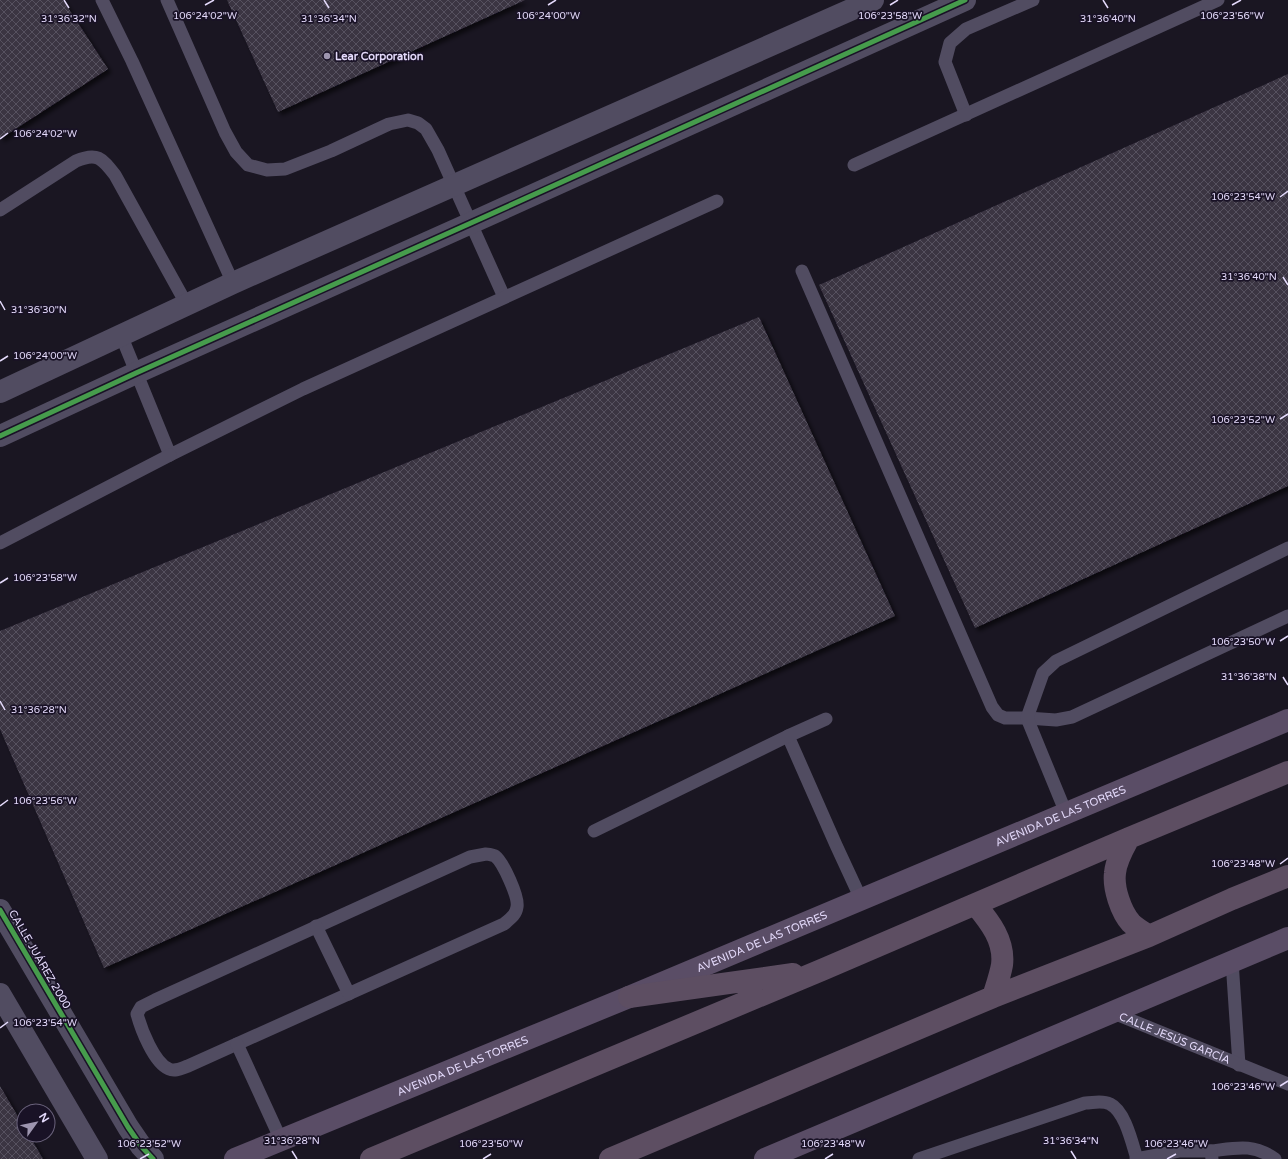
<svg xmlns="http://www.w3.org/2000/svg" width="1288" height="1159" font-family="'Varela Round',sans-serif">
<style>
.building{fill:url(#building-cross-hatch);filter:url(#shadow)}
.lines{fill:none;stroke-linecap:round;stroke-linejoin:round}
.service{stroke:#514c61;stroke-width:13}
.minor{stroke:#514c61;stroke-width:22}
.primary{stroke:#5a4d66;stroke-width:22}
.trunk{stroke:#5d4e62;stroke-width:22}
.cycleway-casing{stroke:#191226;stroke-width:8}
.cycleway{stroke:#469c4c;stroke-width:5}
.ticks{fill:none;stroke:#e4dafb;stroke-width:1.5}
.poi-dot{fill:#9d95af;stroke:#191226;stroke-width:1.5}
.labels{text-anchor:middle;stroke-width:3.5;stroke-linejoin:round;paint-order:stroke}
.poi-label{font-size:11px;font-weight:bold;fill:#e4dafb;stroke:#191226;text-anchor:start}
.street-label{font-size:11px;fill:#e4dafb;stroke:#191226}
.ticks-label{font-size:10px;text-anchor:middle;fill:#e4dafb;stroke:#191226;stroke-width:3.5;stroke-linejoin:round;paint-order:stroke}
</style>
<defs>
<pattern id="building-cross-hatch" width="8" height="8" patternUnits="userSpaceOnUse"><rect width="8" height="8" fill="#3a3443"/><path d="M0 0l8 8M0 8l8-8" fill="none" stroke="#56515f"/></pattern>
<filter id="shadow"><feDropShadow dx="3.5" dy="3.5" stdDeviation="2" flood-color="#0009"/></filter>
</defs>
<rect width="100%" height="100%" fill="#1a1622"/>
<path class="building" d="M0 0H63L108 69 0 139Z
M227 0H525L278 112Z
M1288 74V486L975 628 819 285Z
M759 317 895 616 104 968 0 729V631Z
M0 1086 24 1127V1135H29L43 1159H0Z"/>
<g class="lines">
<g class="service">
<path d="M102 0 132 61 233 283"/>
<path d="M167 0 225 132 236 152 248 165 267 170 285 169 331 151 389 124 408 120 418 123 426 129 438 150 504 297"/>
<path d="M966 115 945 62 950 43 966 29 1033 0"/>
<path d="M854 165 1218 0"/>
<path d="M0 210 76 161C97 152 102 158 115 175L187 305"/>
<path d="M802 271 992 707 998 715 1005 718H1027L1056 720 1072 717 1288 616"/>
<path d="M121 335 170 455 303 389 717 201"/>
<path d="M0 543 170 455"/>
<path d="M788 736 836 845 861 899"/>
<path d="M1066 813 1027 718 1043 673 1056 661 1288 548"/>
<path d="M594 831 788 736 826 719"/>
<path d="M486 854C488 854 492 855 495 856 503 862 519 897 517 907 516 915 510 919 504 924L188 1066C182 1068 175 1072 169 1069 154 1063 141 1029 137 1014L141 1007 155 1000 470 857Z"/>
<path d="M316 926 349 994"/>
<path d="M1232 961 1239 1065"/>
<path id="s1" d="M1111 1012 1288 1084"/>
<path d="M237 1044 281 1140"/>
<path d="M1211 1151C1236 1148 1253 1143 1275 1159"/>
<path d="M919 1159 1085 1103C1093 1103 1102 1100 1110 1104 1125 1111 1132 1143 1137 1159"/>
<path d="M1136 1159 1179 1151H1211L1212 1159"/>
</g>
<path class="minor" d="M0 392 233 283 873 0
M0 436 136 373 471 223 965 0
M0 910 128 1127 141 1146 153 1159
M0 994 97 1159"/>
<g class="primary">
<path id="s2" d="M235 1159 629 997 1288 720"/>
<path d="M765 1159 1288 938"/>
</g>
<path class="trunk" d="M1129 838C1123 849 1116 861 1115 873 1113 888 1121 912 1131 923 1136 928 1143 932 1149 936
M975 904C990 922 1005 941 1002 965 1000 976 996 987 993 997
M629 997 793 974
M371 1159 824 969 1129 838 1288 772
M610 1159 993 997 1149 936 1232 899 1288 876"/>
<defs>
<path id="cycleway" d="M0 436 136 373 471 223 965 0
M0 910 128 1127 141 1146 153 1159"/>
</defs>
<use href="#cycleway" class="cycleway-casing"/>
<use href="#cycleway" class="cycleway"/>
</g>
<path class="ticks" d="M64 0 69 8M324 0 329 8M1103 0 1108 8M205 5 214 0M548 5 556 0M890 5 898 0M1232 5 1241 0M0 139 8 133M1280 197 1288 191M1283 277 1288 285M0 301 5 310M0 361 8 356M1280 419 1288 414M0 583 8 578M1280 641 1288 636M1283 677 1288 685M0 701 5 710M0 806 8 800M1280 864 1288 858M0 1028 8 1022M1280 1086 1288 1081M292 1151 297 1159M1071 1151 1076 1159M140 1159 149 1154M483 1159 491 1154M825 1159 833 1154M1167 1159 1176 1154"/>
<circle class="poi-dot" cx="327" cy="56" r="4"/>
<g class="labels">
<g class="poi-label">
<text x="335" y="60">Lear Corporation</text>
</g>
<g class="street-label">
<text dy="4" stroke="none"><textPath href="#s2" startOffset="894">AVENIDA DE LAS TORRES</textPath></text>
<text dy="4" stroke="none"><textPath href="#s2" startOffset="570">AVENIDA DE LAS TORRES</textPath></text>
<text transform="translate(40 959) rotate(60)" y="4">CALLE JUÁREZ 2000</text>
<text dy="4" stroke="none"><textPath href="#s1" startOffset="69">CALLE JESÚS GARCÍA</textPath></text>
<text dy="4" stroke="none"><textPath href="#s2" startOffset="246">AVENIDA DE LAS TORRES</textPath></text>
</g>
</g>
<g class="ticks-label">
<text x="548" y="19">106°24'00"W</text>
<text x="890" y="19">106°23'58"W</text>
<text x="1232" y="19">106°23'56"W</text>
<text x="205" y="19">106°24'02"W</text>
<text x="69" y="22">31°36'32"N</text>
<text x="329" y="22">31°36'34"N</text>
<text x="1108" y="22">31°36'40"N</text>
<text x="45" y="137">106°24'02"W</text>
<text x="1243" y="200">106°23'54"W</text>
<text x="1249" y="280">31°36'40"N</text>
<text x="39" y="313">31°36'30"N</text>
<text x="45" y="359">106°24'00"W</text>
<text x="1243" y="423">106°23'52"W</text>
<text x="45" y="581">106°23'58"W</text>
<text x="1243" y="645">106°23'50"W</text>
<text x="1249" y="680">31°36'38"N</text>
<text x="39" y="713">31°36'28"N</text>
<text x="45" y="804">106°23'56"W</text>
<text x="1243" y="867">106°23'48"W</text>
<text x="45" y="1026">106°23'54"W</text>
<text x="1243" y="1090">106°23'46"W</text>
<text x="292" y="1144">31°36'28"N</text>
<text x="1071" y="1144">31°36'34"N</text>
<text x="149" y="1147">106°23'52"W</text>
<text x="491" y="1147">106°23'50"W</text>
<text x="833" y="1147">106°23'48"W</text>
<text x="1176" y="1147">106°23'46"W</text>
</g>
<g transform="translate(36 1123) rotate(57)"><circle r="19" fill="#191226" stroke="#6a627b"/>
<path d="M0-3L7 15L0 10L-7 15Z" fill="#9d95af"/>
<text y="-6" font-size="11" font-weight="bold" text-anchor="middle" fill="#e4dafb">N</text>
</g>
</svg>
